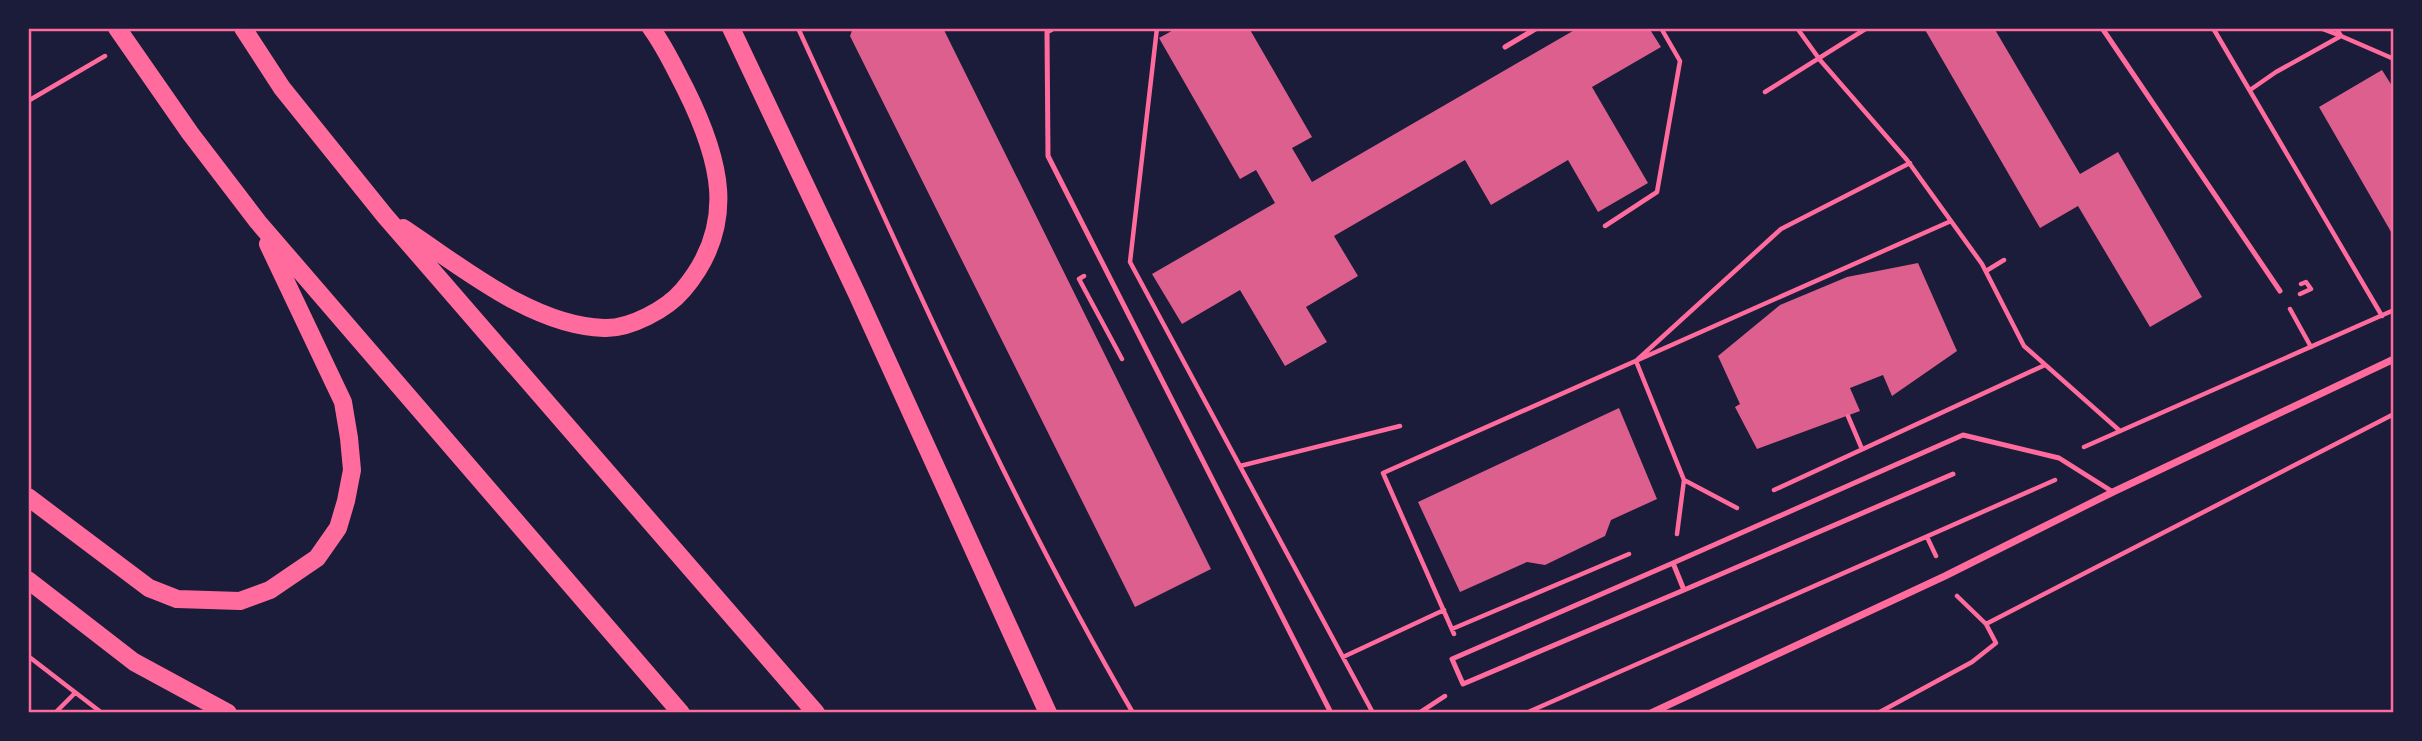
<svg xmlns="http://www.w3.org/2000/svg" width="2422" height="741" font-family="'Alegreya Sans',sans-serif">
<style>
.building{fill:#dd5f8e}
.lines{fill:none;stroke-linecap:round;stroke-linejoin:round}
.path{stroke:#ff6b9d;stroke-width:4.5}
.service{stroke:#ff6b9d;stroke-width:5}
.minor{stroke:#ff6b9d;stroke-width:7}
.primary{stroke:#ff6b9d;stroke-width:18}
.neatline{fill:none;stroke:#ff6b9d;stroke-width:2.5}
</style>
<rect width="100%" height="100%" fill="#1b1b3a"/>
<path class="building" d="M853 28H943L1211 569 1135 607 850 36Z
M1177 28H1249L1312 137 1292 148 1312 182 1578 28H1649L1661 47 1592 87 1648 183 1598 212 1568 160 1491 205 1465 160 1334 236 1358 276 1306 307 1327 342 1285 366 1240 290 1182 324 1152 274 1275 203 1256 170 1240 179 1159 38Z
M1924 28H1994L2080 174 2118 152 2202 297 2150 327 2078 206 2040 228Z
M2382 70 2394 89V237L2319 107Z
M1918 263 1957 351 1892 396 1883 375 1850 388 1860 411 1757 449 1735 407 1740 404 1718 356 1780 305 1847 277Z
M1619 408 1657 499 1611 520 1605 536 1545 565 1527 562 1460 592 1418 502Z"/>
<g class="lines">
<path class="path" d="M798 28C904 259 1005 493 1133 713
M1157 28 1130 262 1373 713
M1797 28 1820 60 1907 160 1982 264 2024 346 2120 431
M2213 28 2382 316
M2320 28 2341 36 2336 28
M2250 90 2276 72 2341 36 2394 59
M1765 92 1867 28
M28 101 105 56
M1605 226 1657 192 1680 61 1661 28
M1986 271 2004 260
M1084 276 1079 279 1122 359
M2300 294 2311 289 2306 282 2301 284
M2290 309 2311 347
M1848 416 1862 449
M2084 447 2394 310
M1240 466 1400 426
M1684 480 1737 508
M1774 490 2045 365
M1677 534 1684 480 1636 361 1781 229 1910 163
M1927 537 1936 556
M1957 596 1986 624 2394 414
M1452 629 1629 554
M1454 634 1383 473 1951 221
M28 656 102 713
M1343 657 1444 610
M55 713 75 693
M1419 713 1445 696
M1526 713 2055 480
M1878 713 1972 662 1996 643 1986 624"/>
<path class="service" d="M1054 28 1047 32 1048 156 1331 713
M2102 28 2280 291
M1505 47 1537 28
M1953 474 1684 590 1673 563 1963 435 2059 458 2113 492
M1673 563 1452 659 1463 684 1684 590"/>
<path class="minor" d="M1651 713 1945 576 2113 492 2394 359"/>
<path class="primary" d="M117 28 190 133 258 222 681 713
M243 28 282 88 385 216 816 713
M731 28 857 294 1048 713
M403 228C461 266 532 326 604 328 630 329 667 309 683 290 739 224 720 158 685 88 674 67 665 47 651 28
M28 497 149 588 177 599 240 601 270 590 317 558 338 528 346 501 352 470 349 438 343 402 268 244
M28 580 134 662 228 713"/>
</g>
<rect width="2422" height="741" fill="none" stroke="#1b1b3a" stroke-width="60"/>
<rect x="30" y="30" width="2362" height="681" class="neatline"/>
</svg>
